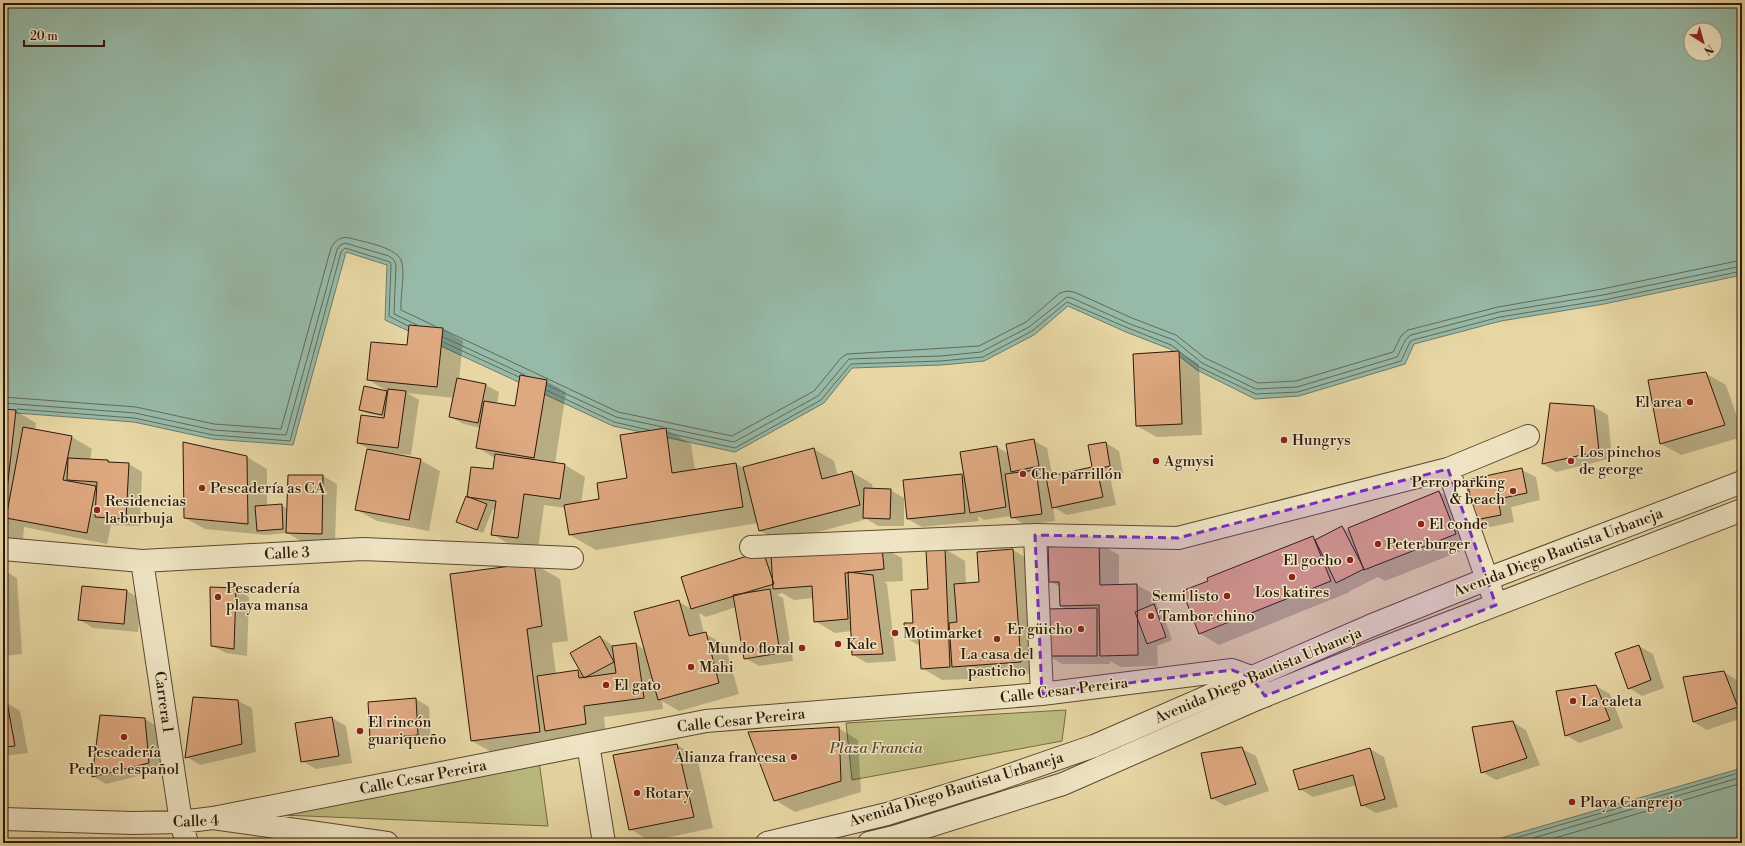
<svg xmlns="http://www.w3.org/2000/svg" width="1745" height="846" font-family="'Libre Bodoni',serif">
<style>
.green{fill:#bdbc81;stroke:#756a46}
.water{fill:#97baa8;stroke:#6d7969;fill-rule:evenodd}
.shadow{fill:#0003}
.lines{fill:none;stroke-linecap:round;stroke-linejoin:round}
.shore{stroke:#626959;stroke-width:1}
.building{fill:#dea880;stroke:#2d180a}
.minor-casing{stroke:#5c4830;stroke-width:24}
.minor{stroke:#efe5c4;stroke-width:22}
.marked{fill:#7b2cbf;fill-opacity:0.2;stroke:#7b2cbf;stroke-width:3;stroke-dasharray:8 5;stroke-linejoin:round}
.poi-dot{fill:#8f2418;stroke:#efe5c4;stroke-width:1.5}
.labels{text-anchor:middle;stroke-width:3;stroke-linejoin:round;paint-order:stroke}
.poi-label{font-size:15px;fill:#2d180a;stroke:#efe5c4;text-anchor:start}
.street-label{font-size:15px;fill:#2d180a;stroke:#efe5c4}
.park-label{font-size:15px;font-style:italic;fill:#58492e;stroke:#efe5c4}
</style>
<rect width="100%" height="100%" fill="#e7d7a4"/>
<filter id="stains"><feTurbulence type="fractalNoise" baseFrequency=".005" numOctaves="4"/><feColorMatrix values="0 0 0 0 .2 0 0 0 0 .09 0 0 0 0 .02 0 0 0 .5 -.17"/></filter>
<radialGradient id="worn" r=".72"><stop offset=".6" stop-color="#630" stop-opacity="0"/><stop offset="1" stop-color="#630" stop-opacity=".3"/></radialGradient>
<path class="green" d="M1066 710 1062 741 852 780 846 723Z
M539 761 548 826 258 814Z"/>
<path class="water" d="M3 3H1742V275L1604 304 1501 321 1414 344 1405 364 1299 396 1255 399 1197 370 1170 349 1126 332 1068 306 1034 335 984 361 942 365 852 368 824 403 735 452 613 426 385 320 387 265 346 252 293 445 212 439 134 422 3 412ZM1691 30H1715V54H1691Z
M1742 768V843H1484Z"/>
<path class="shadow" d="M410 326 443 329 463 341 459 380 486 385 499 392 497 404 516 407 546 381 566 392 555 464 565 465 585 477 581 503 601 500 628 479 665 429 691 444 695 470 736 464 743 468 814 449 834 461 838 476 852 472 872 484 873 490H890L904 498V526H878L867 519 780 542 760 531 758 523 596 550 570 535 566 508 544 505 538 549 512 546 492 534 496 509H493L483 533 457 522 468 496 494 471 495 458 478 448 481 428 464 424 450 417 454 398 407 393 419 400 411 455 390 453V454L420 460 440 471 429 531 377 521 357 510 373 451 358 443 385 417 366 413 360 410 365 388 390 393 369 380 408 346Z
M1179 352 1199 364 1202 435 1157 437 1137 426 1134 354Z
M1705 373 1726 385 1742 431V437L1681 455 1661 444Z
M1551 404 1594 407 1608 415 1612 458 1556 472 1543 464Z
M3 410 16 411 36 423 35 431 72 437 92 449 90 460 129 464 142 472 140 526 111 525 107 544 24 527 23 540 3 538Z
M1033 440 1047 448 1052 474 1044 476 1047 478 1093 468 1106 443 1119 451 1123 473 1110 476 1116 505 1067 515 1053 507 1055 521 1025 525 1011 516 984 520 978 516 979 521 922 527 908 519 962 475 965 477 997 447 1009 454Z
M184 443 247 457 267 469V506L281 505 288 509 289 476H323L337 484 335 541H301L287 533 267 535 205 529 185 518Z
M1522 470 1536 477 1540 500 1511 507 1514 522 1490 527 1476 520 1468 481Z
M1439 492 1459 504 1476 545 1385 581 1378 577 1350 591V592L1219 645 1199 633 1313 537 1317 540 1342 527 1350 532Z
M1099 543 1119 555V585H1137L1157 596V607L1161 609 1172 640 1157 646 1158 666 1121 667 1110 661V664H1062L1049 656 1067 610 1061 606 1060 587 1050 581Z
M882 547 902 558 903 581 884 582 887 584 896 661 867 663 853 655 852 631 835 633 815 621 814 598 794 600 782 593 777 595 783 598 793 661 759 666 745 658 736 607 706 617 699 613 704 633 725 645 739 694 679 711 662 701 663 709 604 717 606 736 498 756 472 741 534 564 560 579 568 641 552 643 556 674 578 671 583 674 600 637 615 647 636 644 645 650 679 602 692 609 682 578 763 552Z
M945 549 965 561 966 584 981 582 1013 550 1033 562 1041 673 973 678 970 676V679L942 680 922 668 920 646 906 638 929 590Z
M3 570 17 578 22 654 3 656Z
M83 587 127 591 141 599 138 632 93 628 80 620Z
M236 589 249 597 247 656 226 653 212 646Z
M1639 646 1653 654 1664 688 1642 696 1629 688Z
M1724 672 1737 680 1742 692V718L1707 730 1693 722Z
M1596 686 1610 694 1623 728 1579 743 1566 735Z
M416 699 429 707 431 743 385 746 371 738Z
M238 701 252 708 256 752 200 765 187 757Z
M3 703H7L20 711 28 753 3 756Z
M332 718 346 726 352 763 316 769 302 761 296 724Z
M145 719 158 727 162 770 106 784 93 776Z
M1512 722 1526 730 1540 765 1496 780 1482 772Z
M838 728 858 740 861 792 795 812 775 800Z
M677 745 697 757 713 828 650 841 630 829Z
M1242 749 1256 756 1269 791 1225 806 1212 798Z
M1370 749 1384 757 1398 807 1376 813 1362 805 1357 785 1313 797 1300 789Z"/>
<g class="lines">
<path class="shore" d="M444 330 618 412 732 436 814 391 841 358 847 354 979 346 1026 322 1060 293 1067 291 1074 292 1132 318 1176 335 1205 358 1258 383 1296 381 1393 352 1401 336 1408 330 1498 307 1602 289 1742 260
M443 337 525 375
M443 342 519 377
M1180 352 1199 367 1256 394 1298 392 1401 361 1410 342 1413 340 1500 317 1604 300 1742 271
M547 385 616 417 663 427
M546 390 614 422 649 430
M3 397 136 407 214 424 281 429 331 248C335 240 341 236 350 238 363 242 399 247 402 263 405 278 400 295 401 310L435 326
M3 403 135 413 213 430 286 435 337 250 339 246 345 243 389 256 394 260 396 265 394 314 417 325
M17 409 134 418 213 435 290 441 341 252 345 248 390 262 391 265 389 316 408 326
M667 428 734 442 818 396 849 359 941 356 981 352 1029 327 1067 297 1072 298 1130 324 1174 340 1202 363 1256 389 1297 387 1397 357 1406 339 1411 335 1499 312 1603 295 1742 266
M668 433 735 448 821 400 851 364 941 361 983 357 1032 331 1067 302 1128 328 1171 345 1178 350
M1498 843 1742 772
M1516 843 1742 777
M1538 843 1742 783"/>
</g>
<path class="building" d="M409 325 443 328 437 387 367 380 371 342 407 345Z
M1179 351 1182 424 1136 426 1133 354Z
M1706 372 1725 425 1660 444 1648 380Z
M520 375 547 380 534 458 476 448 484 401 515 406Z
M457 378 486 384 478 423 449 417Z
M364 386 387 391 382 415 359 410Z
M388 389 406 391 398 448 357 443 361 415 384 418Z
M1550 403 1594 406 1599 451 1542 464Z
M3 409 16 410 3 526Z
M23 427 72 436 63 480 96 486 87 533 6 518Z
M666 428 672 473 736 463 743 507 569 535 564 505 599 499 597 483 627 478 620 435Z
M1034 439 1039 466 1011 472 1006 444Z
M183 442 247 456 248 524 184 518Z
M1106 442 1110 466 1097 469 1103 497 1052 508 1046 477 1092 467 1088 445Z
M997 446 1006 507 970 513 960 452Z
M814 448 822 479 852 471 860 505 759 531 743 467Z
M367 449 421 459 409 520 355 510Z
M495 454 565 464 560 499 524 494 518 538 491 535 496 501 467 497 471 467 493 469Z
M68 458 108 460V462L129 463 126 519 95 517 97 482 67 480Z
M1522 468 1527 493 1498 499 1501 515 1475 520 1467 480Z
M1036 470 1042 514 1011 518 1005 474Z
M962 474 965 513 907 519 903 480Z
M288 475H323L322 534 286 533Z
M864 488 891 489 890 519 863 518Z
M1439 491 1456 534 1364 570 1348 528Z
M466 496 487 504 477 530 456 522Z
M282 504 283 529 257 531 255 506Z
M1342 526 1364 569 1336 583 1315 540Z
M1313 536 1331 581 1199 634 1182 591 1208 581 1207 578Z
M1099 542 1100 585 1137 584 1138 655 1100 656 1099 605 1060 606 1059 582H1049L1048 544Z
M882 546 884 569 845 573 848 619 814 622 812 586 773 589 771 554Z
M945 548 950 667 921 669 919 638H905L904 623H913L911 590 928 589 926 550Z
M1013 549 1021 662 952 667 949 623 957 622 954 584 979 582 977 552Z
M763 551 774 584 691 609 681 577Z
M534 563 542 626 527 629 540 732 471 741 450 574Z
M848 572 873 575 883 654 852 655Z
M82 586 127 590 124 624 78 620Z
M210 587 236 588 234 649 211 646Z
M770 589 780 653 744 659 733 595Z
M679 600 689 636 706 632 719 683 658 700 634 612Z
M1154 604 1166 637 1147 644 1135 612Z
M1097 608V656H1048V609Z
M600 636 614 662 584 678 570 653Z
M636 643 644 698 584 706 586 724 545 731 537 676 578 670 579 678 616 673 612 646Z
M1639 645 1651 680 1628 689 1615 653Z
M1724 671 1738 707 1693 722 1683 677Z
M1596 685 1610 720 1565 736 1556 691Z
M193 697 238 700 242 744 185 758Z
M416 698 418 735 370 739 368 702Z
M3 702H7L15 746 3 747Z
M100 715 145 718 149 763 92 777Z
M332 717 339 756 301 762 295 723Z
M1513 721 1527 758 1481 773 1472 727Z
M839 727 841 781 774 801 748 732Z
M677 744 694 817 629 830 613 755Z
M1242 747 1256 784 1211 799 1201 753Z
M1370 748 1385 799 1361 806 1353 775 1299 790 1293 770Z"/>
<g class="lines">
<defs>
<path id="minor" d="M1448 469 1492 593
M1035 535 1042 694
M751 547 1035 535 1178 538 1448 469 1528 436
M3 549 142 561 363 549 572 558
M142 561 181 822 187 843
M588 744 604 843
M213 818 706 721 1042 694 1232 670 1251 677 1265 696
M3 819 133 823 181 822 213 818 387 843
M767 843 887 814 990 782 1094 746 1370 626 1487 579 1742 482
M869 843 894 837 1063 784 1259 698 1381 649 1742 510"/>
</defs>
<use href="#minor" class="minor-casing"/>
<use href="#minor" class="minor"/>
</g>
<path class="marked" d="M1448 469 1496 605 1265 696 1251 677 1232 670 1042 694 1035 535 1178 538Z"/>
<g class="poi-dot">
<circle cx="1690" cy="402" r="4"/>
<circle cx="1284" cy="440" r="4"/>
<circle cx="1156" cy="461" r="4"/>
<circle cx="1571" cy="461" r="4"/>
<circle cx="1023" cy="474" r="4"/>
<circle cx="202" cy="488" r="4"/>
<circle cx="1513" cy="491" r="4"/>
<circle cx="97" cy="510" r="4"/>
<circle cx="1421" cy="524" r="4"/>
<circle cx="1378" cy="544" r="4"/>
<circle cx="1350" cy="560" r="4"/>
<circle cx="1292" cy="577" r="4"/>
<circle cx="1227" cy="596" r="4"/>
<circle cx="218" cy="597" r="4"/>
<circle cx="1151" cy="616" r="4"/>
<circle cx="1081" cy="629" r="4"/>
<circle cx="895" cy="633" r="4"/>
<circle cx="997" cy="639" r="4"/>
<circle cx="838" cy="644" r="4"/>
<circle cx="802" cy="648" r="4"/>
<circle cx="691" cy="667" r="4"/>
<circle cx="606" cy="685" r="4"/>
<circle cx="1573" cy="701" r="4"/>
<circle cx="360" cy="731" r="4"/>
<circle cx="124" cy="737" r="4"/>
<circle cx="794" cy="757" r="4"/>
<circle cx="637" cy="793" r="4"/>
<circle cx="1572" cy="802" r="4"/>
</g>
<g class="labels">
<g class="poi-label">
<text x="1682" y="407" text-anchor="end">El area</text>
<text x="1292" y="445">Hungrys</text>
<text x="1579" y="457">Los pinchos<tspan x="1579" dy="17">de george</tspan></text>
<text x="1164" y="466">Agmysi</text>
<text x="1031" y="479">Che parrillón</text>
<text x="1505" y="487" text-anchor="end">Perro parking<tspan x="1505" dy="17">&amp; beach</tspan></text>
<text x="210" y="493">Pescadería as CA</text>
<text x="105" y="506">Residencias<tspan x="105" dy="17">la burbuja</tspan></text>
<text x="1429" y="529">El conde</text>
<text x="1386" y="549">Peter burger</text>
<text x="1342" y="565" text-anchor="end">El gocho</text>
<text x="226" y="593">Pescadería<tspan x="226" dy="17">playa mansa</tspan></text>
<text x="1292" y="597" text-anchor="middle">Los katires</text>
<text x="1219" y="601" text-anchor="end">Semi listo</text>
<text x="1159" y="621">Tambor chino</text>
<text x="1073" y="634" text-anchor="end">Er güicho</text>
<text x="903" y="638">Motimarket</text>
<text x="846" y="649">Kale</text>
<text x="794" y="653" text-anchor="end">Mundo floral</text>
<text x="997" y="659" text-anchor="middle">La casa del<tspan x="997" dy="17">pasticho</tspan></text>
<text x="699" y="672">Mahi</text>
<text x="614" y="690">El gato</text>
<text x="1581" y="706">La caleta</text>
<text x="368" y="727">El rincón<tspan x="368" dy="17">guariqueño</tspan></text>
<text x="124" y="757" text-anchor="middle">Pescadería<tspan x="124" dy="17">Pedro el español</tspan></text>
<text x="786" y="762" text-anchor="end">Alianza francesa</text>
<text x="645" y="798">Rotary</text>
<text x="1580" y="807">Playa Cangrejo</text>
</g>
<g class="street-label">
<text transform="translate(1558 552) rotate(-21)" y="5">Avenida Diego Bautista Urbaneja</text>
<text transform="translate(287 553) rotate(-3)" y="5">Calle 3</text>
<text transform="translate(1258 675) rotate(-23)" y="5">Avenida Diego Bautista Urbaneja</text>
<text transform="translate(1064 690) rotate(-7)" y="5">Calle Cesar Pereira</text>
<text transform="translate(164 702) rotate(82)" y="5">Carrera 1</text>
<text transform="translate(741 720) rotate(-6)" y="5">Calle Cesar Pereira</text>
<text transform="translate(423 777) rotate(-11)" y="5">Calle Cesar Pereira</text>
<text transform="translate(956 789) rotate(-17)" y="5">Avenida Diego Bautista Urbaneja</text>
<text transform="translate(196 821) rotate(-2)" y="5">Calle 4</text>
</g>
<g class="park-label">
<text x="876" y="753">Plaza Francia</text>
</g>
</g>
<rect width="1745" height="846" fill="none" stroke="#e7d7a4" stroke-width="16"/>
<rect x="4" y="4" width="1737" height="838" fill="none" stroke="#2d180a" stroke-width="2"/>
<rect x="8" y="8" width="1729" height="830" fill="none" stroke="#2d180a"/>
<g transform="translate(1703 42) rotate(143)"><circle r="19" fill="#efe5c4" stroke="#a1937a"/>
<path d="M0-3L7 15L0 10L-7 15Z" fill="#8f2418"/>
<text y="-6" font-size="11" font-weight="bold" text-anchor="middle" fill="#2d180a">N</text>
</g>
<path d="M24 40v6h80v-6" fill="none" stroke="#2d180a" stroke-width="2"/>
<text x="30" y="40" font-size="12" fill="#2d180a" stroke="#efe5c4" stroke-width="3" paint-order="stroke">20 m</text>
<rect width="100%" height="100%" filter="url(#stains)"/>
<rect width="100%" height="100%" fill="url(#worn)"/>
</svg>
